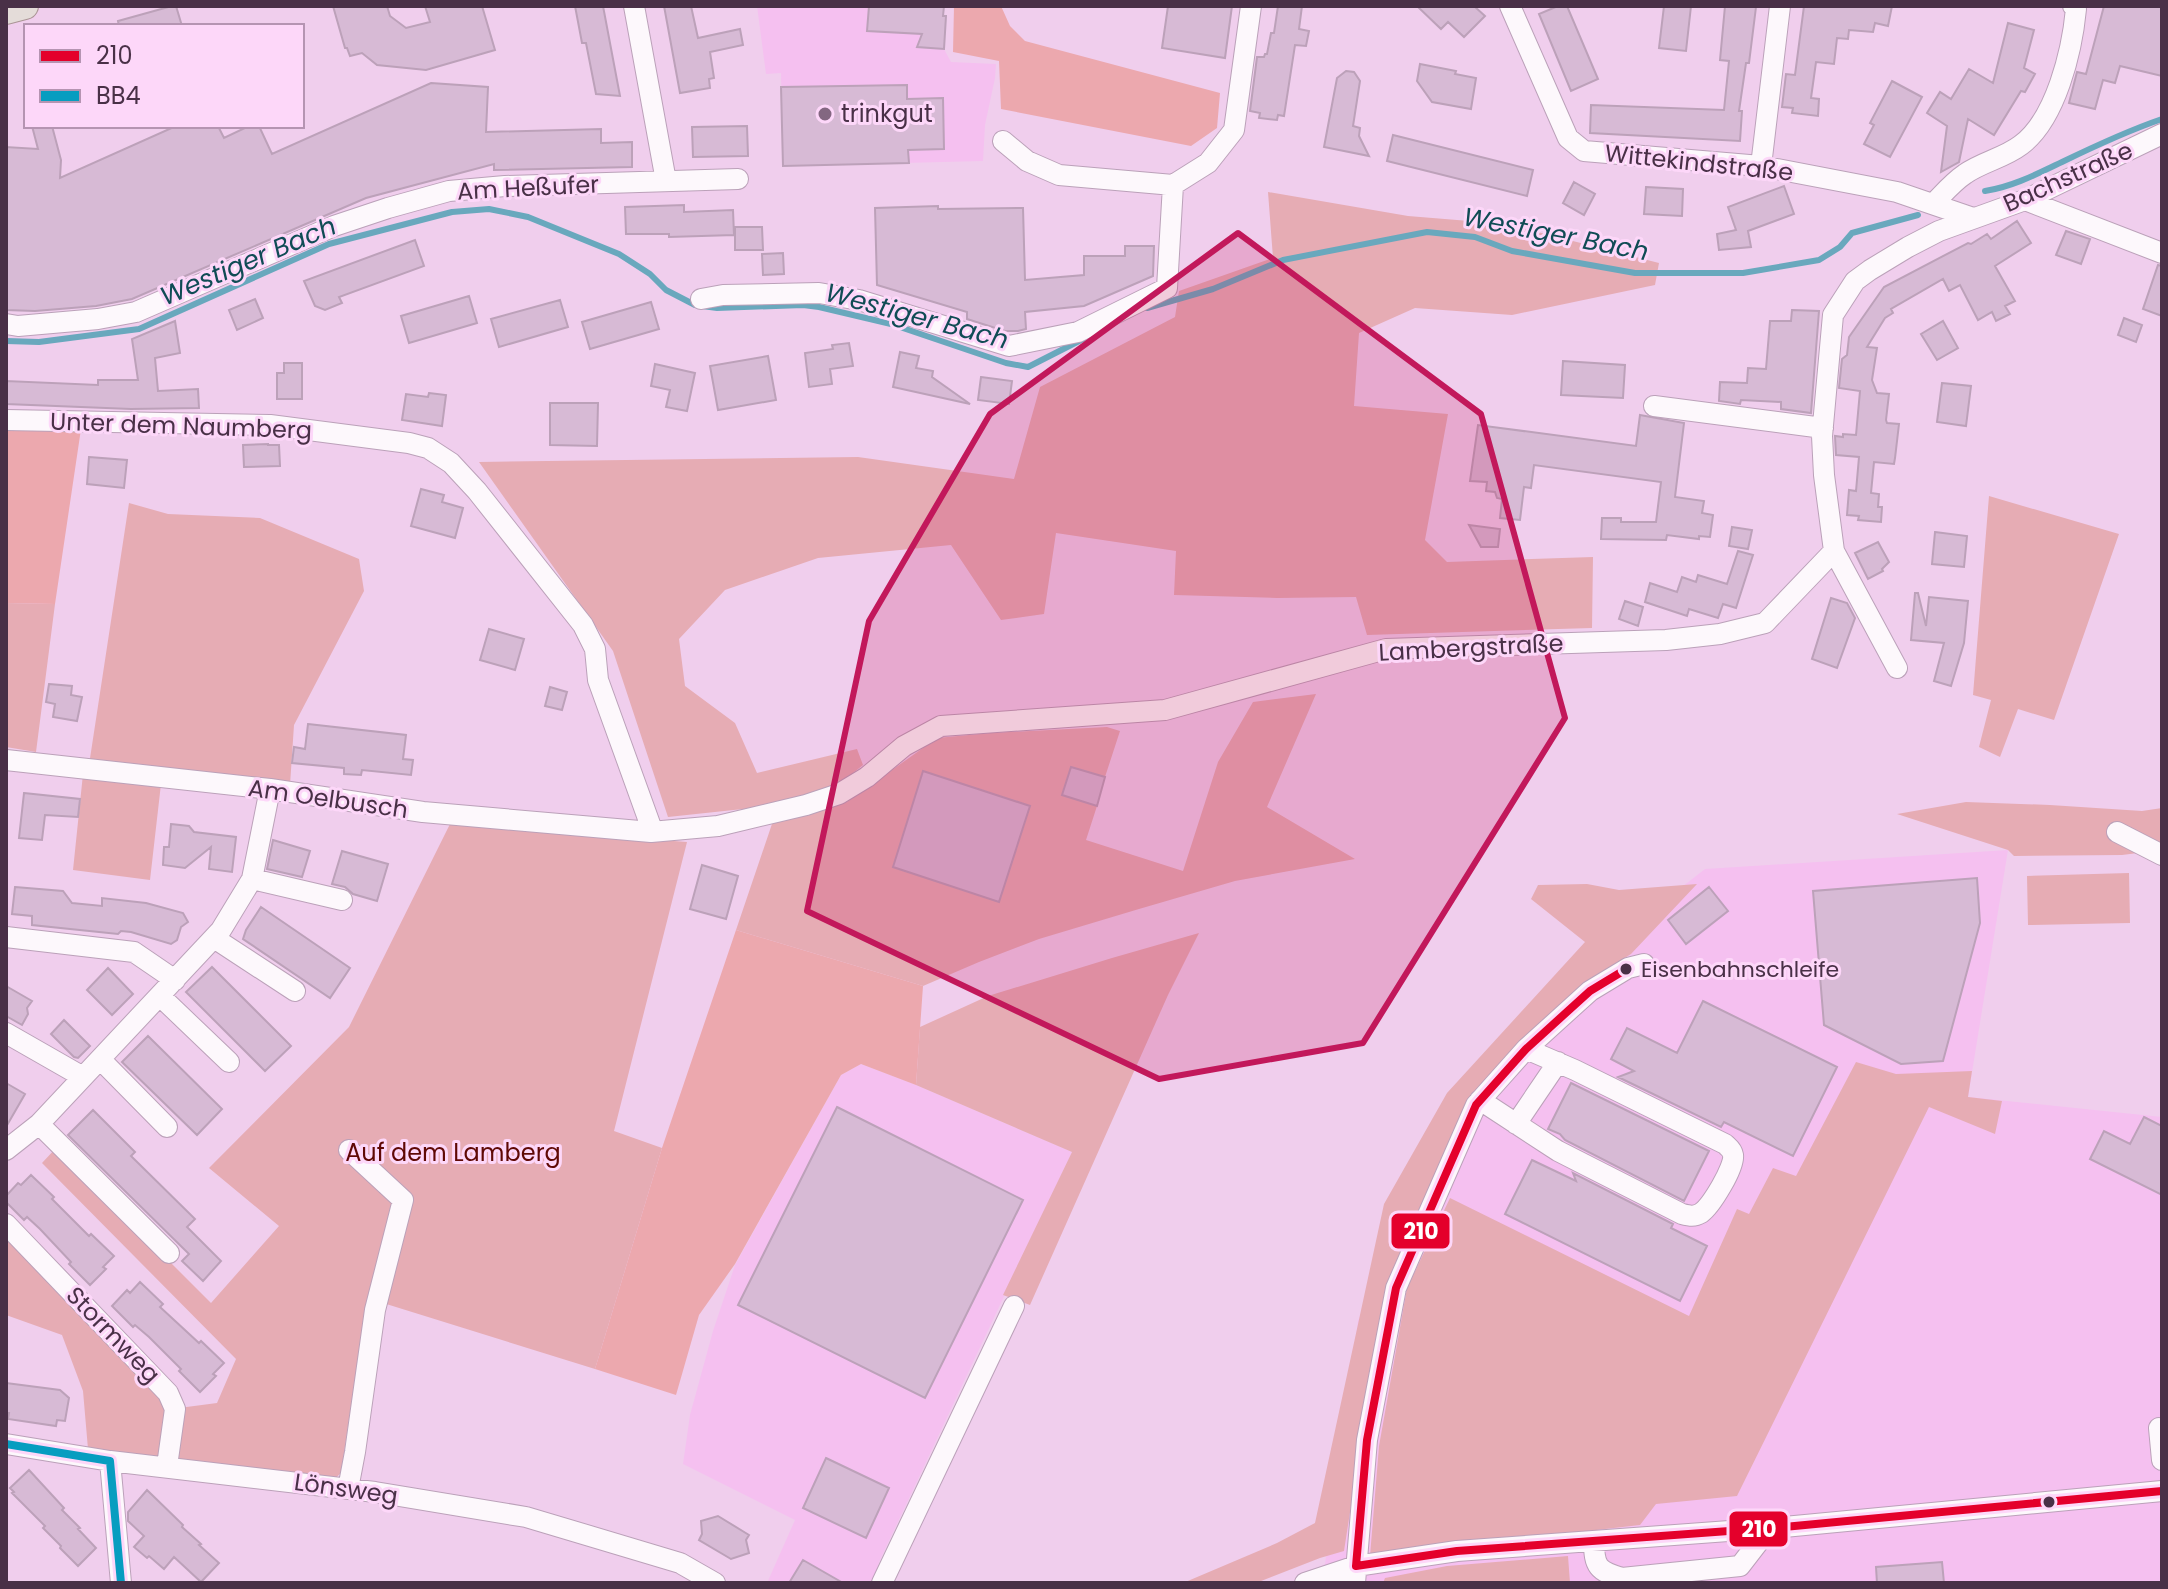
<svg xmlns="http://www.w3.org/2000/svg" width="2168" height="1589" font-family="Poppins,sans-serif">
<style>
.built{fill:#f5c0f0}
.green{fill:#e6acb4}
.forest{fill:#eca8ae}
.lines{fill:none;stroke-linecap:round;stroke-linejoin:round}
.stream{stroke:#69a8bd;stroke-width:6}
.building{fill:#d7bad5;stroke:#bca1b9;stroke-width:2}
.minor-casing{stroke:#bba1b9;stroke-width:22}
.major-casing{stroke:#aa9495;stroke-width:28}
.minor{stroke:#fdf8fc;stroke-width:20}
.major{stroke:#e4dcd9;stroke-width:26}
.bus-1-casing{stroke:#fdd7f9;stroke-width:14}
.bus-2-casing{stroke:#fdd7f9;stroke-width:14}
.bus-1{stroke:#e4002b;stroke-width:8}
.bus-2{stroke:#079dc0;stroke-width:8}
.marked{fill:#c2185b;fill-opacity:0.2;stroke:#c2185b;stroke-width:6;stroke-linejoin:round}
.poi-dot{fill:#836781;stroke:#fdd7f9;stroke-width:3}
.bus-dot{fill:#493047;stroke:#fdd7f9;stroke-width:3}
.labels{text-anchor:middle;stroke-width:6;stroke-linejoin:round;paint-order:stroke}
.bus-label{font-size:22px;fill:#493047;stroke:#fdd7f9;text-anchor:start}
.poi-label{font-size:24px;fill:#493047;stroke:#fdd7f9;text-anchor:start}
.street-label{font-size:24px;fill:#493047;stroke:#fdd7f9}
.park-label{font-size:24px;fill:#5f0804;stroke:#fdd7f9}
.water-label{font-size:26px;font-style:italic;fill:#104c55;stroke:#fdd7f9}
.line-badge{stroke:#fdd7f9;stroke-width:3}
.badge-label{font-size:22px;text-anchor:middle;font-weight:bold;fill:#fff}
</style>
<rect width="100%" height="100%" fill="#f0ceed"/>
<path class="built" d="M757 6H944L943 15 946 16 944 49 951 62 996 64 995 78 985 125 983 161 783 166 781 73 766 74Z
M2008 850 1968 1097 2162 1117V1583H1291L1325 1564 1358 1321 1452 1097 1578 968 1705 869Z
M861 1064 916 1085 1072 1152 880 1560 872 1583H767L795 1520 683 1464 690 1415 713 1331 735 1265 841 1075Z"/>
<path class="green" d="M1268 192 1408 216 1506 224 1659 263 1655 285 1512 315 1415 308 1359 333 1354 406 1448 414 1425 540 1447 562 1593 557 1592 628 1367 635 1356 597 1277 598 1174 595 1176 551 1056 533 1044 614 1001 620 951 545 818 558 725 590 679 639 685 686 735 723 757 773 857 749 863 765 842 782 771 806 668 817 613 651 479 462 858 457 1014 479 1040 387 1175 317 1179 291 1273 258Z
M1989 496 2119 534 2054 720 2018 709 2000 757 1979 747 1991 700 1973 695Z
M129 503 168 514 260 518 359 559 364 591 294 725 290 785 89 765Z
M6 603 55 604 36 752 6 747Z
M1316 694 1267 807 1355 859 1235 881 1139 909 1039 939 979 962 923 986 736 930 773 821 847 802 937 738 990 733 1107 727 1120 731 1105 777 1071 767 1062 795 1097 806 1086 840 1183 871 1218 762 1253 702Z
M83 774 161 784 150 880 73 870Z
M1966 802 2050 805 2142 811 2162 808V850L2122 855 2014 856 2008 850 1897 814Z
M450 824 687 842 614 1131 662 1148 595 1369 367 1298 341 1473 330 1483 172 1461 179 1408 217 1403 236 1359 42 1163 56 1148 211 1303 279 1226 209 1168 349 1027Z
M2129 873 2130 923 2028 925 2027 876Z
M1587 884 1619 890 1697 884 1631 954 1582 985 1471 1100 1391 1283 1366 1409 1344 1551 1320 1558 1256 1583H1183L1277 1543 1315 1523 1384 1204 1447 1093 1585 942 1531 899 1538 885Z
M1199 933 1168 995 1030 1305 1003 1295 1072 1152 916 1085 920 1027 988 996 1112 958Z
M1856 1062 1896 1074 1972 1071 1968 1097 2002 1101 1995 1134 1929 1107 1737 1496 1656 1504 1640 1525 1370 1556 1379 1446 1407 1288 1450 1198 1689 1316 1737 1209 1749 1214 1773 1168 1796 1176Z
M6 1233 163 1395 170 1411 163 1460 88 1449 83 1391 62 1335 6 1315Z
M1568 1556 1570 1583H1383L1385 1578 1447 1566Z"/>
<path class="forest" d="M954 6H1001L1010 26 1025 41 1220 93 1217 128 1191 146 1001 109 999 61 953 52Z
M6 426 81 429 55 604 6 603Z
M736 930 923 986 916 1085 861 1064 841 1075 735 1264 699 1315 676 1395 595 1369 662 1148Z"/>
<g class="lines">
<path class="stream" d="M1985 191C2012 187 2037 174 2062 162 2095 146 2127 131 2162 119
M1147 308 1213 289 1283 260 1427 232 1475 237 1512 251 1635 273H1743L1819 260 1840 247 1852 233 1918 215
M6 341 39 342 139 329 329 244 452 212 489 209 528 217 619 254 650 274 666 290 695 305 717 308 803 305 819 307 891 324 1006 363 1028 367 1083 339"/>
</g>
<path class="building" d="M172 6H176L182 26H119L118 21Z
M333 6H387L390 16 406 28 430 22 425 6H482L495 50 426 70 377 65 362 53 350 56 347 48H345Z
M575 6H603L620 96 596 94 586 43H582Z
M664 6H691L698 38 740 29 743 45 710 52 714 78 709 79 710 88 680 93Z
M869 6H944L943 16H946L944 49 917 47 922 34 867 31Z
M1168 6H1232L1225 58 1162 48Z
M1278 6H1302L1299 29 1309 31 1306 46 1295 45 1284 116 1278 115 1277 120 1259 118 1260 113 1250 111 1257 57H1264L1265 54H1267L1271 33H1274Z
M1417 6H1474L1485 16 1464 37 1448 22 1441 29Z
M1558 6H1567L1598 79 1571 91 1539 14Z
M1664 6H1691L1686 51 1659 48Z
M1725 6 1756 7 1749 63H1746L1739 111H1742L1740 141 1590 133 1591 105 1724 110 1729 61 1720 60Z
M1804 6H1892L1888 26 1875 23 1873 32 1849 30 1848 39 1837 38 1834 64 1816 62 1811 98 1819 99 1818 116 1792 113 1793 108 1782 107 1786 74 1795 75Z
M2104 6H2162V76L2120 66 2115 83 2103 80 2095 109 2069 103 2077 72 2086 74Z
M2008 23 2034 30 2024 68 2035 74 2025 92 2021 91 1994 135 1968 119 1959 162 1941 172 1947 126 1927 113 1940 92 1951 99 1969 69 1993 83Z
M1420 64 1456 71 1455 74 1476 78 1471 109 1432 102 1417 81Z
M1346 71 1354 72 1360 81 1353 126 1360 128 1359 136 1369 156 1324 147 1337 78Z
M1892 81 1922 97 1890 157 1864 144 1874 125 1870 123Z
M431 83 488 87 486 132 601 129V143L632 142V167L494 170V164L366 198 132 299 96 306 35 311 6 310V147L38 149 32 126H52L61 160 60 178 176 126H218L224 138 249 126H259L272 154Z
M907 85V99L943 98 944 149 908 150 909 163 783 166 781 87Z
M747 126 748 156 693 157 692 127Z
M1393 135 1533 170 1527 196 1387 161Z
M1574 182 1595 194 1584 215 1563 203Z
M1784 186 1794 214 1748 231 1751 247 1719 250 1717 234 1736 230 1728 207Z
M1646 187 1683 189 1682 216 1644 214Z
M684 205V212L733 210 734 235 669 237V234H626L625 207Z
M938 206V209L1023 208 1025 280 1084 275V256H1125V246H1154L1153 276 1084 306 1025 312 1026 329 1018 331H1005L989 326 967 319V312L877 285 875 208Z
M2017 221 2031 243 1995 266 2015 301 2005 306 2010 314 1996 321 1992 312 1978 320 1960 285 1949 291 1943 279 1891 309 1893 313 1885 318 1867 347 1877 348 1872 380 1877 393 1889 394 1886 420 1887 423 1899 424 1895 458 1894 464 1874 462 1871 493 1879 494 1878 507H1882L1881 522 1858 520 1859 516 1847 515 1849 490 1856 491 1859 457 1836 455 1835 436 1843 437V434L1856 435 1860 391 1839 388 1842 359 1847 355 1849 337 1884 287 1968 243 1971 244 1987 234 1991 239Z
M735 227H762L763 250H735Z
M2066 231 2090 239 2081 264 2056 255Z
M415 240 424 266 339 297 342 303 325 310 315 306 304 281Z
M783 253 784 274 763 275 762 254Z
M2158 265 2162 266V316L2143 309Z
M469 296 477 323 409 343 401 316Z
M255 299 263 318 237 330 229 310Z
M560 300 568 327 499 347 491 319Z
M651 302 659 329 590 349 582 322Z
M1792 310 1819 311 1811 413 1781 409V402L1741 400 1740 404 1719 401 1720 382 1747 383 1748 368 1766 369 1770 321H1791Z
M2124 318 2142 325 2136 342 2118 335Z
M175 321 180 353 155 358 158 391 198 389 199 408 131 409 6 404V381L98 385V380H138L132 339Z
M1943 321 1958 348 1937 360 1921 334Z
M849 343 853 366 830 369 832 384 809 387 805 353 833 349 832 345Z
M900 352 919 356 916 368 933 371 932 377 970 404 893 387Z
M768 356 776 400 718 410 710 366Z
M1563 361 1625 365 1623 398 1561 395Z
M284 363H302V399H277V373H284Z
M655 364 695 373 687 411 666 407 670 390 651 386Z
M981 377 1012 381 1009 404 978 400Z
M1942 383 1971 386 1966 426 1937 422Z
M429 393 446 395 442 426 402 420 406 394 428 397Z
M550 403H598L597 446 550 445Z
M1640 415 1684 423 1675 497 1704 501 1702 513 1713 515 1710 537 1699 536V539L1667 535 1666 540 1601 539 1602 518H1621V522H1656L1661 482 1534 465 1531 488 1524 487 1520 520 1500 518 1502 499 1497 498 1495 492 1486 491 1487 482 1470 481 1478 425 1636 446Z
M268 444V445H279L280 466 244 467 243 445Z
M89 457 127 460 124 488 87 484Z
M421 489 444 495 442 502 463 508 455 538 411 526Z
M1469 525 1500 529 1498 547H1481Z
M1732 527 1752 530 1748 549 1729 546Z
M1935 532 1967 536 1964 567 1932 564Z
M1878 542 1889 562 1882 569 1883 571 1868 579 1855 553Z
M1738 551 1753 555 1736 608 1723 604 1718 618 1689 609 1687 616 1645 602 1650 583 1677 592 1682 577 1696 582 1698 575 1727 584Z
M1915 593H1918L1926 626 1929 597 1968 601 1964 643 1951 686 1934 681 1944 643 1911 640Z
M1831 598 1847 603 1855 618 1837 668 1812 659Z
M1625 601 1643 607 1638 626 1619 619Z
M489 629 524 639 515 670 480 660Z
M49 684 72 686 71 695 82 697 77 721 53 717 55 704 46 702Z
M550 687 567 692 562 710 545 706Z
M308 724 406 735 403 759 413 760 411 775 362 770 361 775 344 774V768L292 763 294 747 305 749Z
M1071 767 1105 777 1097 806 1062 795Z
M923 771 1030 806 999 902 893 867Z
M24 793 80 799 78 817 45 815 42 840 19 838Z
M171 824 189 826 194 832 236 837 232 872 209 869 211 847 185 868 163 865 164 847H169Z
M273 840 310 851 302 877 267 869Z
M342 851 388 864 377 901 353 894 345 887 332 884Z
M702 865 738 876 726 919 690 909Z
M1977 878 1980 923 1943 1061 1901 1064 1824 1025 1813 891Z
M15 887 63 891 72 903 102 906V898L146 903 183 913 188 922 181 927 177 940 171 944 131 932 121 931 118 934 32 925V916L12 914Z
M1709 887 1728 911 1686 944 1668 920Z
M261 907 350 968 330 998 243 939 246 930Z
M212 967 291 1046 265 1071 186 992Z
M108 968 133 994 112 1015 87 990Z
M6 986 32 1001 27 1008 28 1014 22 1025 6 1016Z
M1703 1001 1837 1067 1793 1156 1724 1122 1721 1127 1618 1077 1634 1071 1611 1059 1627 1028 1677 1053Z
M64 1020 90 1046 78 1058 74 1057 51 1034Z
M148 1036 222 1109 197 1135 122 1062Z
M6 1083 25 1094 6 1127Z
M1571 1083 1709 1151 1684 1201 1565 1140 1560 1134 1548 1129Z
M837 1107 1023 1200 925 1398 738 1305Z
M93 1110 135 1152 131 1156 195 1219 187 1227 221 1261 203 1281 182 1261 189 1254 68 1135Z
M2144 1117 2162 1126V1195L2090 1159 2104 1131 2130 1144Z
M1532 1160 1576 1181 1573 1173 1673 1224 1671 1228 1707 1246 1680 1301 1505 1214Z
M31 1175 54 1197 52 1199 89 1236 91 1234 114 1256 103 1267 106 1269 90 1285 69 1264 71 1262 40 1229 27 1217 24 1220 6 1202V1196L18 1183 21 1185Z
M140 1282 163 1304 160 1307 199 1343 201 1341 224 1363 213 1374 216 1376 200 1392 179 1371 181 1369 149 1337 135 1325 133 1327 112 1306 127 1290 130 1293Z
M6 1383 60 1390 69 1398 65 1421 57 1420 56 1426 8 1419 9 1413H6Z
M826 1458 889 1488 866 1538 803 1508Z
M29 1470 64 1508 62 1510 80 1528 78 1529 96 1548 78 1566 60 1548 61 1546 43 1528 45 1526 12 1493 14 1492 10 1488Z
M147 1490 183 1525 182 1527 201 1544 199 1545 219 1563 201 1582 174 1557 164 1569 149 1556 147 1558 134 1547 144 1536 128 1521V1512Z
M718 1516 749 1535 746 1540 749 1553 731 1559 699 1540 702 1534 701 1521Z
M803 1560 843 1583H789Z
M1942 1562 1944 1583H1877L1876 1567Z"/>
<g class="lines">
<defs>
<path id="minor" d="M634 6 666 181
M1510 6 1568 138 1584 151 1761 166 1897 192 1973 218
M1003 141 1027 161 1059 175 1173 185
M1761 166 1780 6
M2025 200 2162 253
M1933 204C1943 194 1953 182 1965 174 1982 162 2004 158 2021 145 2056 119 2072 51 2076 9L2073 6
M701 299 723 295 819 293 859 300 1009 346 1078 332 1167 288 1173 185 1208 163 1234 130 1251 6
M6 324 18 326 98 319 136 312 334 226 388 208 449 191 505 186 738 179
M1654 406 1823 428
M6 420 270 425 409 443 428 448 451 463 477 491 583 625 595 649 598 680 650 824 651 832
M1897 668 1834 551 1824 475 1822 436 1833 315 1855 281 1870 270 1908 247 1939 231 2025 200 2162 134
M6 760 270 789 423 812 651 832 718 826 806 805 839 794 867 777 904 746 941 726 1165 710 1386 649 1666 640 1720 634 1765 623 1834 551
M2117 832 2162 855
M252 879 342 900
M6 937 134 952 175 980
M214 938 295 991
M160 996 229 1062
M6 1033 83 1077
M100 1059 167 1127
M1480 1100 1558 1151 1682 1214C1690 1216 1694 1217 1701 1213 1711 1206 1735 1167 1733 1155 1732 1149 1729 1148 1725 1144L1575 1070 1526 1049
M39 1124 169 1253
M1516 1124 1558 1062
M6 1150 39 1124 221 930 252 879 270 789
M6 1224 168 1393 175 1409 167 1466
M2162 1429 2159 1428 2162 1460
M6 1444 110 1461 375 1492 526 1517 680 1563 715 1583
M110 1461 121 1583
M348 1489 355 1452 375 1310 403 1200 349 1150
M1594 1541C1594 1567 1598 1571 1622 1578L1740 1566 1757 1544 1765 1528
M882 1583 1014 1306
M1305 1583 1356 1566 1457 1551 1784 1527 2162 1491
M1355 1583 1367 1440 1396 1288 1476 1105 1526 1049 1590 991 1628 968 1644 964"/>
<path id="major" d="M6 11 25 6"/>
</defs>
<use href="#minor" class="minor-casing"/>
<use href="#major" class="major-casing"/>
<use href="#minor" class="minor"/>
<use href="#major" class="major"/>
<defs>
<path id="bus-1" d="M1356 1566 1457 1551 1784 1527 2162 1491
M1356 1566 1367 1440 1396 1288 1476 1105 1526 1049 1590 991 1628 968"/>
<path id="bus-2" d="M6 1444 110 1461 121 1583"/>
</defs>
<use href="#bus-1" class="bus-1-casing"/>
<use href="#bus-2" class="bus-2-casing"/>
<use href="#bus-1" class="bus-1"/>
<use href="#bus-2" class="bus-2"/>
</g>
<path class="marked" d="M1238 233 1481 414 1565 718 1363 1043 1159 1079 807 911 869 621 990 414Z"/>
<circle class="poi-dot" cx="825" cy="114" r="8"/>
<g class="bus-dot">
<circle cx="1626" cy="969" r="7"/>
<circle cx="2049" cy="1502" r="7"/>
</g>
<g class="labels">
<g class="bus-label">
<text x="1641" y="977">Eisenbahnschleife</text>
</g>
<g class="poi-label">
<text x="841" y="122">trinkgut</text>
</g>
<g class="street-label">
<text transform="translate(1699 163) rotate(6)" y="8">Wittekindstraße</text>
<text transform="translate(2068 177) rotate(-24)" y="8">Bachstraße</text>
<text transform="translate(528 188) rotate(-3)" y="8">Am Heßufer</text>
<text transform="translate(181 426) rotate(2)" y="8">Unter dem Naumberg</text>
<text transform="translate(1471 648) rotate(-3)" y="8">Lambergstraße</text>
<text transform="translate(328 799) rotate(8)" y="8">Am Oelbusch</text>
<text transform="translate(113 1335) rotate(46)" y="8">Stormweg</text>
<text transform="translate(346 1489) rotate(8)" y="8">Lönsweg</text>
</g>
<g class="park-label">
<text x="453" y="1161">Auf dem Lamberg</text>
</g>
<g class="water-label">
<text transform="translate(1556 234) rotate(11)" y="9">Westiger Bach</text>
<text transform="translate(248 261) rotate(-23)" y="9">Westiger Bach</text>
<text transform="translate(917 316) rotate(15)" y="9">Westiger Bach</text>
</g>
</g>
<g class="line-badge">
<rect x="1390" y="1212" width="61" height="38" rx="8" fill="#e4002b"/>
<rect x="1728" y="1510" width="61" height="38" rx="8" fill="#e4002b"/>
</g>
<g class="badge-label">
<text x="1421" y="1239">210</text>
<text x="1759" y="1537">210</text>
</g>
<rect width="2168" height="1589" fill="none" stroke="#493047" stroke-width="16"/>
<rect x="24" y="24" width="280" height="104" fill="#fdd7f9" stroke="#b594b2" stroke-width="2"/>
<rect x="40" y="50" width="40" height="12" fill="#e4002b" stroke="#b594b2" stroke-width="2"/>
<text x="96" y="64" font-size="24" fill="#493047">210</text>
<rect x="40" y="90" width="40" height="12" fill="#079dc0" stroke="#b594b2" stroke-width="2"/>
<text x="96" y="104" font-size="24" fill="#493047">BB4</text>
</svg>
